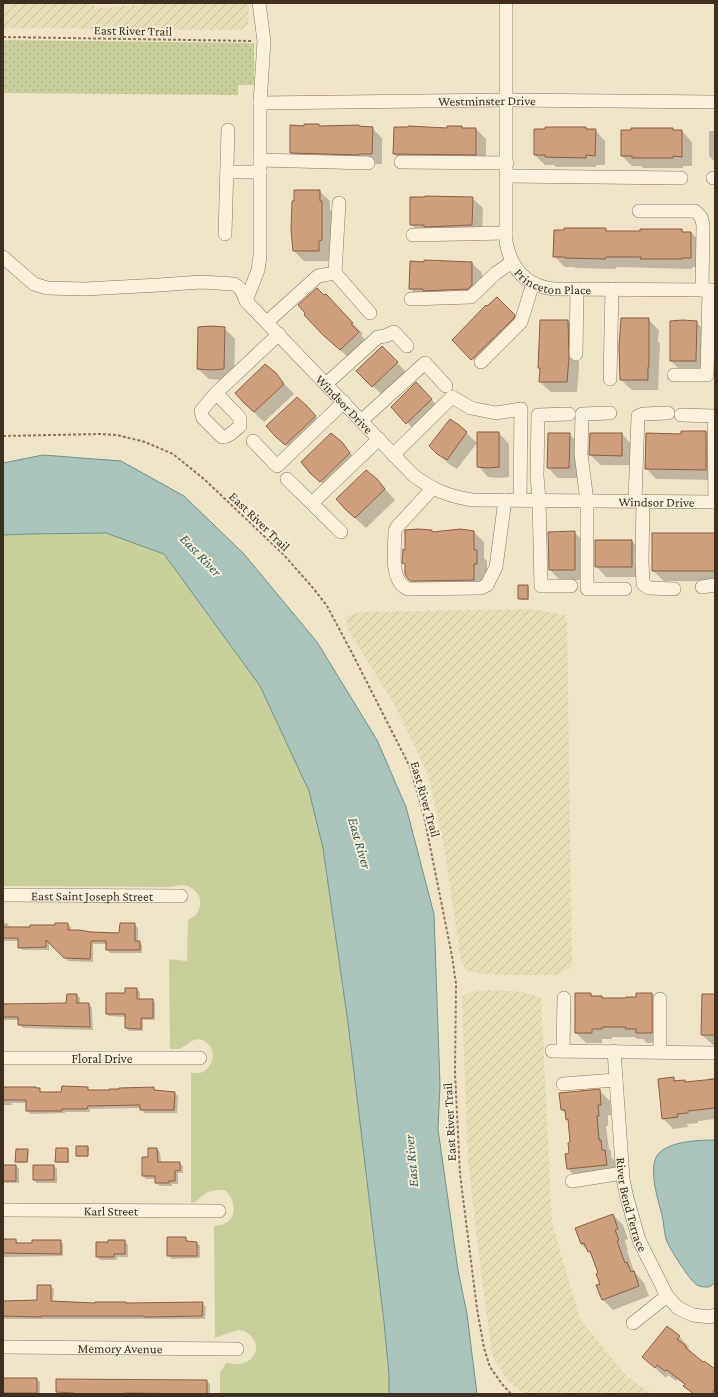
<svg xmlns="http://www.w3.org/2000/svg" width="718" height="1397" font-family="'Crimson Pro',serif">
<style>
.farmland{fill:url(#farmland-furrows)}
.grass{fill:url(#grass-dots)}
.park{fill:#c9cf9b}
.water{fill:#a9c4bc;stroke:#6f938a}
.shadow{fill:#0003}
.building{fill:#cf9f7d;stroke:#8d5f41}
.lines{fill:none;stroke-linecap:round;stroke-linejoin:round}
.minor-casing{stroke:#8d765c;stroke-width:14}
.path{stroke:#8d765c;stroke-width:2;stroke-dasharray:3 2;stroke-linecap:butt}
.minor{stroke:#faf1dc;stroke-width:13}
.labels{text-anchor:middle;stroke-width:4;stroke-linejoin:round;paint-order:stroke}
.street-label{font-size:13px;fill:#3d2e20;stroke:#f7eed8}
.water-label{font-size:14px;font-style:italic;fill:#2f5d5a;stroke:#f7eed8}
</style>
<defs>
<pattern id="farmland-furrows" width="10" height="10" patternUnits="userSpaceOnUse"><rect width="10" height="10" fill="#e6deb5"/><path d="M-1 1l2-2M0 10L10 0M9 11l2-2" fill="none" stroke="#c6bf9b"/></pattern>
<pattern id="grass-dots" width="8" height="8" patternUnits="userSpaceOnUse"><rect width="8" height="8" fill="#c9cf9b"/><path d="M2 2h.1M6 6h.1" fill="none" stroke="#aeb285" stroke-width="1.8" stroke-linecap="round"/></pattern>
</defs>
<rect width="100%" height="100%" fill="#f0e4c8"/>
<path class="farmland" d="M3 3H86L101 8 136 5 140 3H249L248 24 243 29 235 30 3 28Z
M530 609 565 615 567 623 572 967 557 975H496L466 971 461 960 444 847 428 774 395 706 347 628V616L361 612Z
M493 990 524 992 541 998 552 1223 580 1319 625 1375 652 1394H524L508 1381 492 1355 479 1256 468 1161 462 997 470 992Z"/>
<path class="grass" d="M3 40 254 43V85H238V95L3 93Z"/>
<path class="park" d="M106 533 164 554 260 686 309 791 323 848 348 1023 384 1322 389 1374V1394H220V1372L227 1362C245 1371 267 1352 250 1335 248 1333 243 1330 239 1330 233 1331 222 1336 215 1338L214 1226C237 1225 239 1204 225 1190 217 1190 209 1190 202 1196 198 1199 197 1202 191 1203V1072C207 1079 221 1054 207 1043 195 1033 188 1046 179 1049 176 1049 173 1049 170 1049L169 959 187 961 188 920C193 917 197 915 199 909 204 897 194 886 183 885 179 885 174 886 170 887L3 886V535L29 534Z"/>
<path class="water" d="M43 455 121 461 184 496 244 554 317 642 377 740 406 807 434 914 440 1086 438 1129 458 1270 467 1314 477 1394H389V1374L384 1322 348 1023 323 848 309 791 260 686 164 554 106 533 29 534 3 535V463Z
M715 1140V1283L709 1287C705 1287 700 1287 697 1285 690 1281 669 1248 666 1239 664 1232 664 1223 662 1215 658 1200 647 1166 659 1153 671 1141 699 1140 715 1140Z"/>
<path class="shadow" d="M318 125 320 127 372 128 382 138V164L301 163 291 152V126Z
M448 127 476 129 486 139V165L405 164 394 154 448 129Z
M546 128H586L589 130H595L605 141V165H596V167H556L554 165H545L535 155Z
M673 129 675 131H682L692 142V166H683V168H643L641 166H632L622 156Z
M709 131H715V162L709 156Z
M319 191 330 201V210L332 212 331 250 329 251V261H304L294 251Z
M472 198 483 208 482 235H421L411 224Z
M606 229 608 232 682 230 684 232H691L701 243V268L692 267V269L616 267V269L576 268 574 267H565L554 256Z
M444 261 471 262 482 273V296L421 299 410 289 411 262Z
M336 306 363 334 361 335 368 343 351 360 324 335Z
M507 308 525 326 524 328 482 369 453 340Z
M648 319 659 330 658 342 660 343 658 390H632L621 380Z
M568 321 578 332 579 369 577 392H551L540 382 541 369 539 368Z
M696 322 707 333 706 371H681L671 361Z
M224 328 235 339 234 379 222 380 209 379 198 369Z
M382 347 407 373 383 396 358 371Z
M275 374 294 394 264 422 244 403Z
M416 384 442 410 417 433 392 407Z
M306 406 325 427 296 455 276 436Z
M459 426 477 443 457 469 449 464 430 446Z
M706 432 715 441V480L656 479 646 468 682 435Z
M499 433 509 444V477L499 478 488 477 478 466Z
M569 434 580 444 579 478H558L548 468Z
M622 434 632 445V465H601L590 455Z
M341 443 360 464 331 491 310 472Z
M376 479 395 500 366 528 345 509Z
M474 532 484 542V558L487 561V574H484V590L422 591 406 575V565L403 563 406 551 433 533Z
M574 532 585 543V580H560L550 570Z
M715 534V581H664L653 571Z
M632 541 642 552V577H606L596 566Z
M528 586 529 588V600H521L519 599Z
M3 923H7L10 928H31L68 924 71 927V931L91 934H120L134 924 138 928V942L142 945V953H110L107 950V944H93V962L68 961 49 941V950H23L19 947V941H4L3 958Z
M137 989 140 992V1000H153L155 1002V1020H143V1031H129L126 1028V1017L109 1016 106 1014 126 994Z
M591 994 594 997H602L604 999 637 998 652 994 662 1005V1043H647L643 1039H637L635 1037H612V1039H602V1043H586L576 1033Z
M77 995 80 998V1004H89L92 1008 93 1030 23 1028 19 1024V1020H3V1003H10L13 1005 67 1004Z
M715 995V1045H713L702 1035Z
M674 1078 677 1082 685 1081 686 1083 709 1081V1078H715V1119L698 1121V1123L687 1124 688 1127 673 1129 663 1118Z
M3 1087 36 1088 43 1093H62L87 1088 90 1091 153 1088 156 1091 174 1093 178 1096 177 1113H144L141 1108 90 1109V1112H65V1113L31 1114 27 1111V1103H12V1105H3Z
M599 1090 610 1101 611 1115H608V1126H606L609 1149 611 1151V1157L615 1161 617 1175 578 1179 568 1169 571 1143 569 1122 567 1119 566 1114 562 1110Z
M87 1147 89 1148 88 1157H78L77 1156Z
M57 1149H68L69 1151V1163H58L56 1162Z
M157 1149 160 1152 161 1163H180L183 1166V1173H178V1184H172V1186H160L156 1183V1179H146L143 1176 149 1158Z
M27 1150 29 1151 28 1163H18L16 1162Z
M3 1166H16L19 1169V1183H3Z
M54 1166 57 1169V1183H37L34 1180Z
M613 1215 623 1225 628 1239 625 1240 628 1251H627L634 1271 644 1283 649 1296 613 1310 602 1299 599 1274 593 1256 581 1244Z
M186 1238 189 1242 197 1243 200 1246V1258L172 1259 168 1255Z
M3 1240H16L19 1244 60 1241 63 1244V1256L3 1257Z
M125 1241 128 1245V1257H117V1260H100L97 1256Z
M50 1286 54 1289 53 1302 96 1304 202 1303 206 1307 205 1319H3V1302L38 1301Z
M679 1336 689 1347 688 1349 703 1363 712 1368 715 1366V1394H692V1393L685 1385 677 1379 676 1381 668 1375 666 1378 643 1357Z
M3 1379H37L40 1382V1394H3Z
M207 1381 210 1384V1394H59L57 1392Z"/>
<path class="building" d="M304 124H319V126L359 125V126L373 127 372 154H359V155L290 153V125L304 126Z
M408 126 447 128V126H462V128H476V155L393 154 394 127H408Z
M545 127H586V129H596L595 156 586 155V158L545 157V155H534V129H545Z
M631 128H673V130H682V157L673 156V158H632V156H621V130H631Z
M294 190H320V201H322V240L319 241V251H293L291 230 292 201H294Z
M425 196 473 197 472 225 424 227V225H410V197H425Z
M564 228H606V231H640V229H682V232H691V258H682V259H640L641 257H606V259L565 258V257H553L554 230H564Z
M424 260 472 262V285L468 289 423 291V289H409L410 261 424 262Z
M317 288 324 295 326 294 353 323 351 324 359 332 340 350 324 336 304 315 305 313 298 305Z
M497 297 515 315 514 318 471 360 452 340 486 305 487 306Z
M621 318H649V367H648V380H620L619 346Z
M540 320H568L569 358 567 382H539L540 368H538Z
M683 320 697 321 696 361H670V321Z
M211 326 225 327 224 369 211 370 197 369 198 327Z
M382 346 398 362 372 387 356 371Z
M265 364 276 373 284 384 254 412 244 403 235 393Z
M416 382 432 399 406 424 391 407Z
M297 397 307 406 316 416 285 445 275 436 266 426Z
M450 419 459 425 467 432 447 460 437 454 429 446Z
M681 431H706V470L645 469 646 433 681 434Z
M477 432H499V467L488 468 477 467Z
M331 433 342 442 350 453 320 482 310 473 301 462Z
M548 433H570L569 468H547Z
M590 433H622V456L589 455Z
M366 470 377 479 385 489 355 518 345 509 336 499Z
M418 529 432 530V532L461 529 474 531V550H477V564H474V580L410 581 408 579 405 574V564L402 563 403 549 405 550V530Z
M575 531V570H549L548 532Z
M652 533H715V571H652Z
M595 540H632V567H595Z
M518 585H528V599H518Z
M55 923H68V930H79L91 932 119 933 120 923H135V941H140V950H106V941H91L90 959 64 958 46 940V947L18 948V938H3V927H30V925H55Z
M125 988H137V999H153V1018H141V1029L125 1028V1014H106V993H125Z
M575 993H591V996H602V998H626V997H636V993H652V1033H636V1029H625L626 1027H602V1029H592V1033H575Z
M67 994H77V1003H89L90 1027 18 1025V1017H3V1004L66 1003Z
M702 994H715V1035H701Z
M674 1077V1081L685 1080V1082L715 1079V1108L688 1111V1113L677 1114 678 1117 662 1119 658 1079Z
M62 1086 88 1087V1090H109V1089H119V1088L154 1087V1090L175 1092 174 1110H140V1105L88 1106 87 1109H62V1111H26V1100H3V1087H36V1088H40V1092H61Z
M600 1089 601 1105H598L599 1116H597L599 1140H601L602 1150H605L607 1165 567 1169 565 1154 569 1153 568 1143 570 1142 568 1119 566 1120 565 1110H561L559 1093Z
M76 1146H88V1156H76Z
M56 1148H68V1162H55Z
M148 1148H157L158 1162H180V1170L175 1171V1181H169V1183H155V1176H142V1157H148Z
M16 1149H28L27 1162H15Z
M3 1165H16V1181H3Z
M33 1165H54V1180H33Z
M613 1214 618 1229 615 1230 619 1240 617 1241 625 1263 627 1262 631 1272 634 1271 639 1286 602 1300 596 1285 600 1284 596 1274 598 1273 590 1251 588 1252 584 1243 581 1244 575 1228Z
M167 1237H186V1241L197 1242V1256H167Z
M3 1239H16V1243H32V1240H61V1254L3 1253Z
M108 1240H125V1254H114V1257H96V1242H108Z
M37 1285H51V1301L95 1303V1302H126V1303L203 1302 202 1316 144 1317V1316H41V1317L3 1316V1301L37 1300Z
M667 1326 680 1336 677 1339 686 1346 685 1347 703 1362 704 1361 715 1369V1389L711 1394H694L683 1386 685 1384 667 1370 665 1371 657 1365 655 1368 642 1357Z
M3 1378H37V1393H3Z
M56 1379 207 1380V1394L125 1393V1394H74V1393L56 1392Z"/>
<g class="lines">
<defs>
<g id="minor">
<path id="s1" d="M506 3V242C511 269 526 286 554 289L715 290"/>
<path id="s2" d="M260 103 507 100 715 102"/>
<path d="M260 160 368 163"/>
<path d="M401 162 507 163"/>
<path d="M227 172H260"/>
<path d="M507 176 681 178"/>
<path d="M713 178H715"/>
<path d="M339 203 335 273 370 313"/>
<path d="M639 211H695L701 217 703 225 702 290"/>
<path d="M225 234 228 130"/>
<path d="M413 235 506 233"/>
<path id="s3" d="M3 257 34 284 47 288 85 289 159 285 201 282 234 284C242 288 243 294 246 301L413 475C433 490 448 496 472 500L715 502"/>
<path d="M411 299 471 297 496 273 512 262"/>
<path d="M246 301 258 270 260 256V103L264 41 259 3"/>
<path d="M267 322 318 276 335 273"/>
<path d="M576 354 577 289"/>
<path d="M481 362 521 322 533 283"/>
<path d="M674 375H707L709 290"/>
<path d="M610 379 612 289"/>
<path d="M326 384 378 337 385 336 394 332 407 346"/>
<path d="M216 393 240 418V426C234 431 229 437 222 437L203 418 201 411 216 393 279 334"/>
<path d="M610 413 582 414 581 454 587 501V589H625"/>
<path d="M569 414 538 415 537 476 539 500 541 586H571"/>
<path d="M681 415 714 416 715 502"/>
<path d="M361 421 425 363 446 386"/>
<path d="M253 441 277 466 344 402"/>
<path d="M393 455 452 397 471 408 496 413 521 409 520 500"/>
<path d="M287 479 341 532"/>
<path d="M432 489 397 527 395 531C395 548 389 581 408 589L481 588 487 585 496 567 505 500"/>
<path d="M635 501 638 416 643 414 668 413"/>
<path d="M643 501 642 561 643 584 649 588 674 589"/>
<path d="M312 503 379 439"/>
<path d="M702 587 715 585"/>
<path id="s4" d="M3 895 181 896"/>
<path d="M552 1051 715 1053"/>
<path d="M563 1051 564 998"/>
<path id="s5" d="M614 1051 623 1179 627 1198 639 1240 667 1296 678 1308 693 1315 710 1317 715 1315"/>
<path d="M660 1052V999"/>
<path id="s6" d="M3 1058H200"/>
<path d="M563 1084 616 1080"/>
<path d="M572 1181 623 1173"/>
<path id="s7" d="M3 1210 219 1211"/>
<path d="M633 1323 667 1296"/>
<path id="s8" d="M3 1347 237 1349"/>
</g>
</defs>
<use href="#minor" class="minor-casing"/>
<path class="path" d="M3 37 252 41
M3 436 100 434 117 435 145 442 173 454 204 479 283 554 314 589 327 606 352 653 410 767 424 816 452 956 456 984 455 1073 460 1174 477 1309 484 1348 490 1367 502 1384 511 1394"/>
<use href="#minor" class="minor"/>
</g>
<g class="labels">
<g class="street-label">
<text transform="translate(133 30) rotate(1)" y="5">East River Trail</text>
<text dy="5" stroke="none"><textPath href="#s2" startOffset="227">Westminster Drive</textPath></text>
<text dy="5" stroke="none"><textPath href="#s1" startOffset="309">Princeton Place</textPath></text>
<text dy="5" stroke="none"><textPath href="#s3" startOffset="406">Windsor Drive</textPath></text>
<text dy="5" stroke="none"><textPath href="#s3" startOffset="754">Windsor Drive</textPath></text>
<text transform="translate(260 521) rotate(44)" y="5">East River Trail</text>
<text transform="translate(426 799) rotate(74)" y="5">East River Trail</text>
<text dy="5" stroke="none"><textPath href="#s4" startOffset="89">East Saint Joseph Street</textPath></text>
<text dy="5" stroke="none"><textPath href="#s6" startOffset="99">Floral Drive</textPath></text>
<text transform="translate(449 1122) rotate(-93)" y="5">East River Trail</text>
<text dy="5" stroke="none"><textPath href="#s5" startOffset="155">River Bend Terrace</textPath></text>
<text dy="5" stroke="none"><textPath href="#s7" startOffset="108">Karl Street</textPath></text>
<text dy="5" stroke="none"><textPath href="#s8" startOffset="117">Memory Avenue</textPath></text>
</g>
<g class="water-label">
<text transform="translate(201 555) rotate(46)" y="5">East River</text>
<text transform="translate(360 843) rotate(74)" y="5">East River</text>
<text transform="translate(411 1161) rotate(-95)" y="5">East River</text>
</g>
</g>
<rect width="718" height="1397" fill="none" stroke="#3d2e20" stroke-width="8"/>
</svg>
